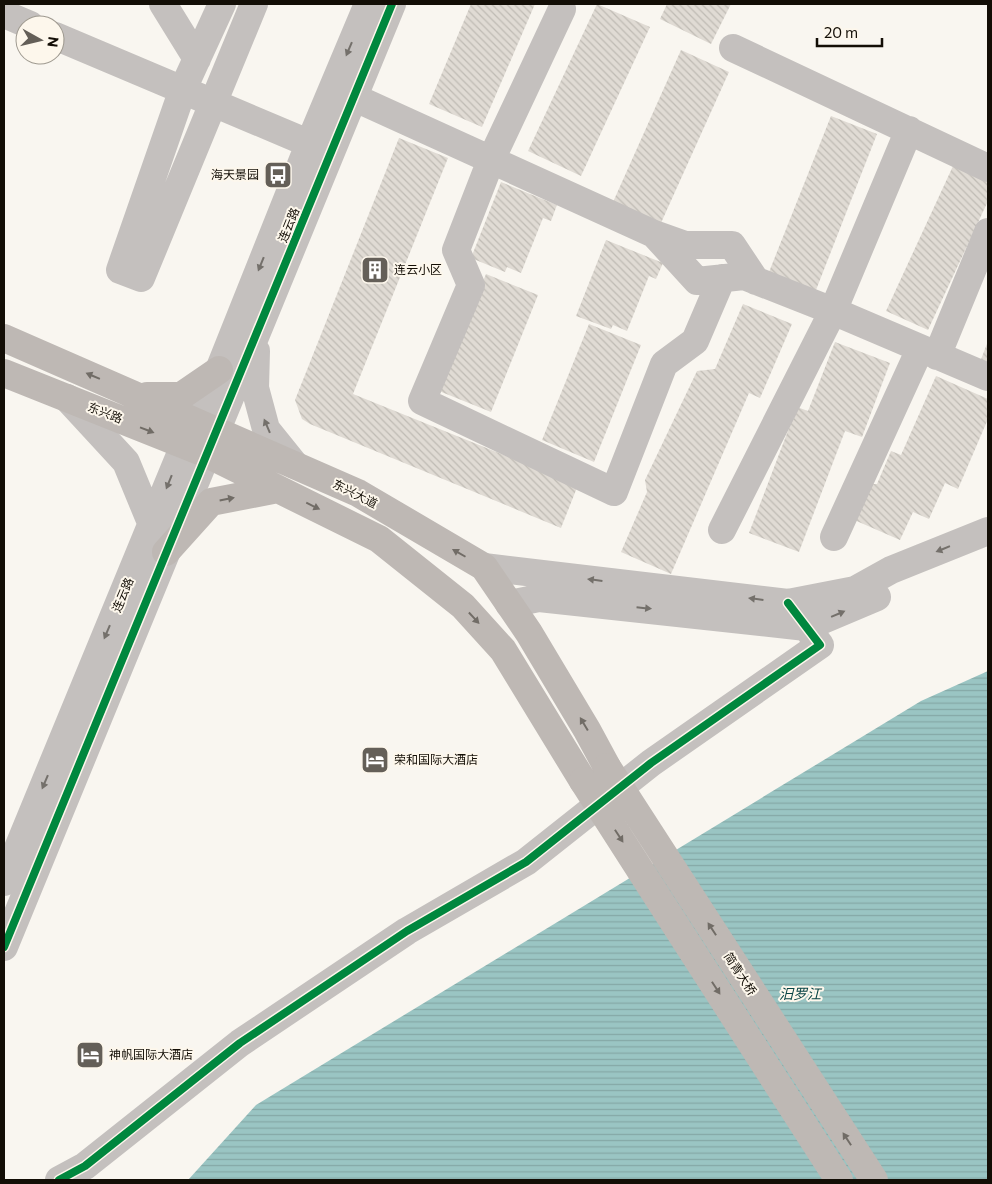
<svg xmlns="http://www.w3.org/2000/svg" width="992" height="1184" font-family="Commissioner,'Noto Sans SC',sans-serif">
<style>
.water{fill:url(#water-rules)}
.building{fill:url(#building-back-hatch)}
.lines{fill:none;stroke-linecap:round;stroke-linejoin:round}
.minor{stroke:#c4c0be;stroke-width:28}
.major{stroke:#beb8b4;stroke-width:28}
.major-bridge{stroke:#beb8b4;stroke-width:28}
.cycleway-casing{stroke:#fdf7ec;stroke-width:11}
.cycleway{stroke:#00873e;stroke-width:8}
.oneway{fill:#74706b}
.oneway2{fill:#716c66}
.labels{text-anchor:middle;stroke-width:4;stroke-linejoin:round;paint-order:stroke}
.poi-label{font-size:12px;fill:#130e06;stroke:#fdf7ec;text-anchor:start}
.street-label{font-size:12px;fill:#130e06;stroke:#fdf7ec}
.water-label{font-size:14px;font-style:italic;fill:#064343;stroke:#fdf7ec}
</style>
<defs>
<pattern id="water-rules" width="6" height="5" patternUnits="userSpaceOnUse" patternTransform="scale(1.25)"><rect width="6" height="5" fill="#9ac5c3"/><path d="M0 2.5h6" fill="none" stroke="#84a8a6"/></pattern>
<pattern id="building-back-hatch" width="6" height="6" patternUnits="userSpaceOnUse" patternTransform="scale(1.25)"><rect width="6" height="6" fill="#e0dbd4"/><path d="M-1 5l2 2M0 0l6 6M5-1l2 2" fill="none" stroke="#bfbbb4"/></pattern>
</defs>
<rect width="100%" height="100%" fill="#f9f6f0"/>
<path class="water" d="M988 671V1180H188L256 1105 921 701Z"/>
<path class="building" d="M471 4H535L482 127 429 104Z
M597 4 650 27 581 176 528 151Z
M667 4H731L711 44 660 19Z
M681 50 729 72 661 223 613 202Z
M831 116 877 134 816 290 769 272Z
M399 138 448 158 353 394 578 485 561 528 310 424 302 419 295 400Z
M953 166 988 182V201L928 330 886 311Z
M501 182 557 205 551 221 543 218 521 273 507 267 505 272 471 258Z
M606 240 663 263 656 279 649 276 627 331 613 325 611 329 576 316Z
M486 274 538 295 491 412 439 391Z
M743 304 792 324 760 398 749 393 671 574 621 552 647 492 645 480 697 371 715 369Z
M589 324 641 345 594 462 542 440Z
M988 341V366L980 362Z
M835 342 890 363 862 437 845 431 799 552 749 533 797 407 808 411Z
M936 376 988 399V419L958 489 945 483 929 519 913 512 900 540 852 519 867 484H877L891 451 901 455Z"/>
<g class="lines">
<path class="minor" d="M163 4 197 59
M222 4 183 89 120 270 141 278 254 4
M562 9 491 160 456 250 471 285 422 401 614 492 664 364 695 341 722 278
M4 14 30 25
M55 36 327 151
M733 48 988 168
M353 97 654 234 697 281 744 276 833 311 988 377
M654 234 685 245H732L756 281
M256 351 255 388 266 429 295 465
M937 356 988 232
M67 398 126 462 152 525
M722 530 833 311 909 130
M834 537 920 349
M484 567 788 603 855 590 891 570 988 531
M509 604 539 598 806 627 877 597
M4 882 194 421 219 370 310 142 368 4
M4 947 392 4
M59 1180 85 1166 240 1043 407 931 526 862 651 763 820 645 788 603"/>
<path class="major" d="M4 338 358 493 484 567 529 633 587 730 607 767
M4 373 207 454 379 539 463 606 503 650 583 781
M147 396H181L219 370
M166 552 211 502 278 489"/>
<path class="major-bridge" d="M607 767 874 1180
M583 781 839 1180"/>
<defs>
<path id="cycleway" d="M4 947 392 4
M59 1180 85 1166 240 1043 407 931 526 862 651 763 820 645 788 603"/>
</defs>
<use href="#cycleway" class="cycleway-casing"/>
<use href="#cycleway" class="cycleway"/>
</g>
<defs><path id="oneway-solid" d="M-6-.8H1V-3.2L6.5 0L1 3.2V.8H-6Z" transform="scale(1.25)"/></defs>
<g class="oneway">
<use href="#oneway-solid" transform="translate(349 49) rotate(113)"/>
<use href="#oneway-solid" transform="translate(261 264) rotate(112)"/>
<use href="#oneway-solid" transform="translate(267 426) rotate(-113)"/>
<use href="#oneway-solid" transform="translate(169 482) rotate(112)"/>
<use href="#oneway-solid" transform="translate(943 549) rotate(158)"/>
<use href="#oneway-solid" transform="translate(595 580) rotate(-173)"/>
<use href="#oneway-solid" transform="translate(756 599) rotate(-173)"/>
<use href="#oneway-solid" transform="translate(644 608) rotate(6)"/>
<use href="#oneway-solid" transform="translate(838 614) rotate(-23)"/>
<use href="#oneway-solid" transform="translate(107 632) rotate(113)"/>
<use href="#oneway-solid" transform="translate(45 782) rotate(113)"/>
</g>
<g class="oneway2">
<use href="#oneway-solid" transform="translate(93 376) rotate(-157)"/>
<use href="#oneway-solid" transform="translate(147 430) rotate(21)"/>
<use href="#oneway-solid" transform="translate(227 499) rotate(-11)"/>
<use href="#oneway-solid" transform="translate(313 506) rotate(26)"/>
<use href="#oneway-solid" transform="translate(459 553) rotate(-150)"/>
<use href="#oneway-solid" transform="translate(474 618) rotate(47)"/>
<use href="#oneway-solid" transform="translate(584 724) rotate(-121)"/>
<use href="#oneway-solid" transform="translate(619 836) rotate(57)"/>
<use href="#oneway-solid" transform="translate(712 929) rotate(-123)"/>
<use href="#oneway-solid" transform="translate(716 988) rotate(57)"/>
<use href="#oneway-solid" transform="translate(847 1139) rotate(-123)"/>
</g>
<defs>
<symbol id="bus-square" viewBox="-11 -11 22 22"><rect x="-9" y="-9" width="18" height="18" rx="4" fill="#645f58" stroke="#fdf7ec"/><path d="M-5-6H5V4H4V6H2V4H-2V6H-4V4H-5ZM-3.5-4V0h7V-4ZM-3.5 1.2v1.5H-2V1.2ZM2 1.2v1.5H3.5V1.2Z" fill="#fff"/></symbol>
<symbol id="building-square" viewBox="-11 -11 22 22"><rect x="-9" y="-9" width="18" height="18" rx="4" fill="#645f58" stroke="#fdf7ec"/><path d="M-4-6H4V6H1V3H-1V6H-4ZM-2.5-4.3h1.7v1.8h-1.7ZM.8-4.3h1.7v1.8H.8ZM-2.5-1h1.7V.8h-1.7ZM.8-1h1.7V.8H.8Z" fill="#fff"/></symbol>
<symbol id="hotel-square" viewBox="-11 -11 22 22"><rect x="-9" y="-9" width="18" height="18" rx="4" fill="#645f58" stroke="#fdf7ec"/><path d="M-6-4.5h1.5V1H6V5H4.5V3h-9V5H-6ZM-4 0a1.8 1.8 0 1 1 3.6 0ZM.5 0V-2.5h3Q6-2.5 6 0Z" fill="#fff"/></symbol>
</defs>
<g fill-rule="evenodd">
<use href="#bus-square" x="262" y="159" width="32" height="32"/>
<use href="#building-square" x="359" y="254" width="32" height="32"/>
<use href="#hotel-square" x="359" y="744" width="32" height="32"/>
<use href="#hotel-square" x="74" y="1039" width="32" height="32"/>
</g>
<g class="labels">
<g class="poi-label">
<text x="259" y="179" text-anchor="end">海天景园</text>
<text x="394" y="274">连云小区</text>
<text x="394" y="764">荣和国际大酒店</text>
<text x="109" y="1059">神帆国际大酒店</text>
</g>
<g class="street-label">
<text transform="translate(289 225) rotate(-68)" y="4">连云路</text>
<text transform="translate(105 413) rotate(21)" y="4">东兴路</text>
<text transform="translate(355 494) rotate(27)" y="4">东兴大道</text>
<text transform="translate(123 595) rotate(-67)" y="4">连云路</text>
<text transform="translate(740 974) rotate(57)" y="4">简青大桥</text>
</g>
<g class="water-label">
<text x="800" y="999">汨罗江</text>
</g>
</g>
<rect width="992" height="1184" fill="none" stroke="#130e06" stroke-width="10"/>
<g transform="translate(40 40) rotate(98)"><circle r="24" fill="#fdf7ec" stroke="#9f9a90"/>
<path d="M0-4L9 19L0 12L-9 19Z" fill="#645f58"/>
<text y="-8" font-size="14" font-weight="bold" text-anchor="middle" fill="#130e06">N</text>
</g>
<path d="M817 38v8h65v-8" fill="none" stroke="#130e06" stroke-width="2.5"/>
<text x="824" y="38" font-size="15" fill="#130e06" stroke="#fdf7ec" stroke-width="4" paint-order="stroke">20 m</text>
</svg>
